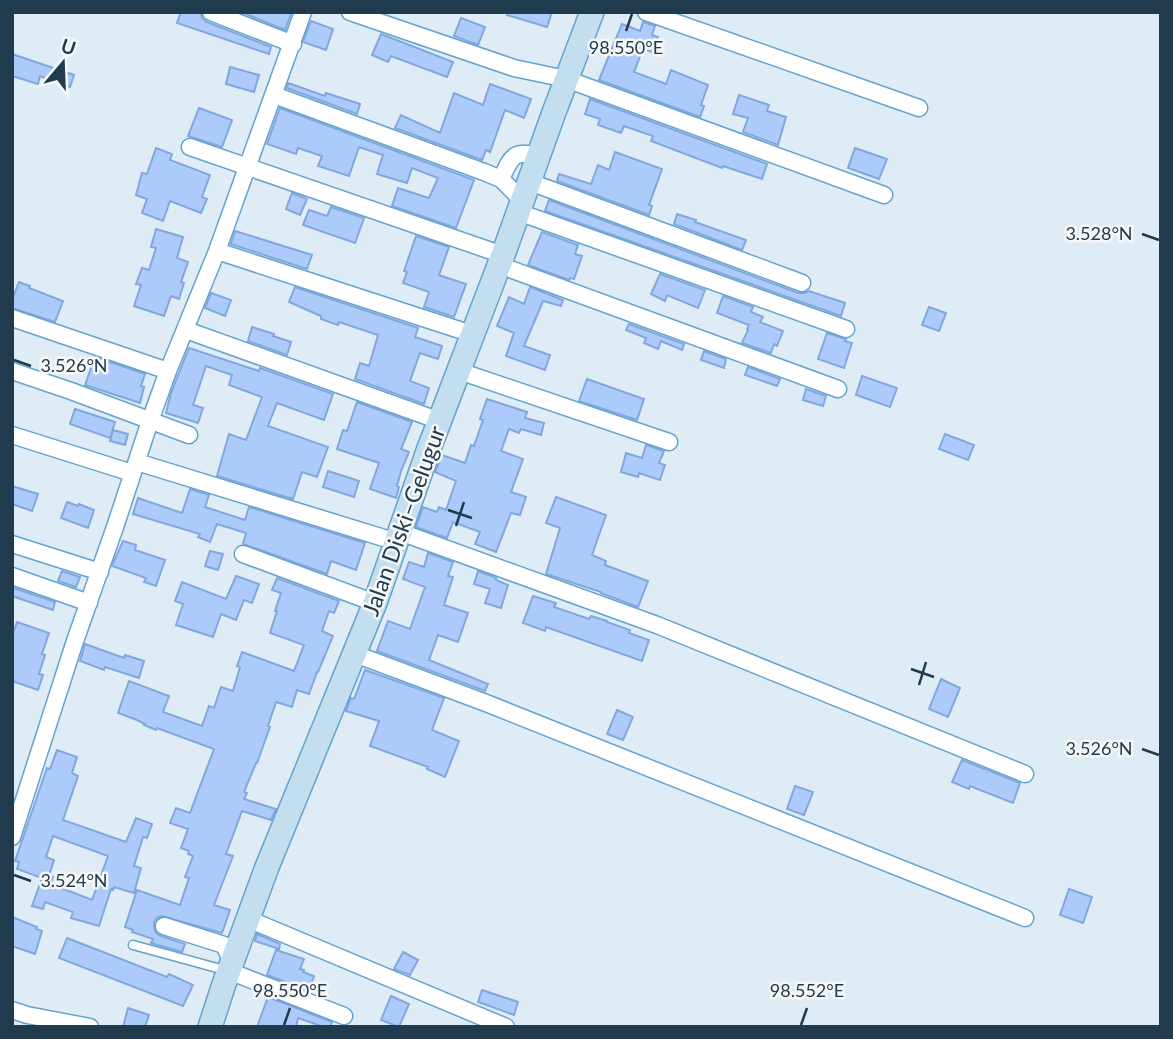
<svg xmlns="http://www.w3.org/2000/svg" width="1173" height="1039" font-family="Lato,sans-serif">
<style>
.building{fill:#accbfa;stroke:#82a7df;stroke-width:2;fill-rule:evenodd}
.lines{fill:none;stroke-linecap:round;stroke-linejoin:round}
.lane-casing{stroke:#62a4cd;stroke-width:11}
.street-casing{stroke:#62a4cd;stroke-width:19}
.secondary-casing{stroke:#62a4cd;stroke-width:26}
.lane{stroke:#fff;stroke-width:8}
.street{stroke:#fff;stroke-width:16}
.secondary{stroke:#c3deee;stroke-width:23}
.ticks{fill:none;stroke:#203b4d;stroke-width:2.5}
.labels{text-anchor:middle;stroke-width:5;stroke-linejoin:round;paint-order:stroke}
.street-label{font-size:23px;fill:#203b4d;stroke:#f7f7f7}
.ticks-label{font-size:18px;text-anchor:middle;fill:#203b4d;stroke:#f7f7f7;stroke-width:5;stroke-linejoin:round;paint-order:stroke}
</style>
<rect width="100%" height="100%" fill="#dfecf5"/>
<path class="building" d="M181 12H201L202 18 207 22 271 47 269 54 177 23Z
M241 12H286L291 14 285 30Z
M508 12H552L547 27 507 15Z
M461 18 485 27 478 45 454 36Z
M311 21 333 29 326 50 303 42Z
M643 22 655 26 652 35 658 37 652 52 643 49 634 72 666 84 671 70 708 85 701 105 704 106 700 117 599 80 622 24 640 31Z
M381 34 453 62 447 77 391 56 388 62 372 55Z
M12 54 74 75 70 87 40 76 38 84 12 76Z
M230 67 259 75 254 92 226 84Z
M288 83 325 96 326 93 360 104 357 114 287 88Z
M490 84 531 99 524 118 505 110 490 152 486 150 482 160 395 128 401 115 440 133 454 93 483 105Z
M739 95 769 105 767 111 786 117 778 145 743 132 748 118 733 114Z
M590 99 767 164 762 179 723 166 722 168 651 141 653 136 624 126 621 133 598 125 600 119 585 114Z
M199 108 232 120 222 147 188 136Z
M280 108 474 180 456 228 392 206 398 188 429 198 438 178 412 168 407 183 377 174 383 155 359 147 349 176 318 166 322 156 298 148 296 154 267 144Z
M156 148 172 154 170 160 210 175 202 197 207 199 201 213 170 201 163 221 142 213 147 199 136 195 142 173 147 174Z
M855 148 887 159 879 179 848 168Z
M615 152 662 169 649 205 652 206 649 215 557 181 559 174 591 184 598 165 609 170Z
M292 193 307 199 300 215 286 209Z
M549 200 798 293H804L809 291 845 303 841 316 545 211Z
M331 207 364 218 355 243 303 225 309 210 327 216Z
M677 214 696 220 695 222 746 240 742 250 674 224Z
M156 229 183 237 177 258 188 262 181 282 184 283 179 299 171 296 164 316 134 306 141 285 136 284 142 268 149 270 156 248 151 247Z
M235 231 312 255 307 269 231 244Z
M542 232 578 245 575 254 582 256 574 279 570 278 569 280 528 265Z
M416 236 449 247 439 275 466 284 454 317 424 307 429 292 403 283 407 272 404 271Z
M660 274 705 290 698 308 667 295 665 301 651 294Z
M19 282 30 286 29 288 63 301 55 322 12 308V300Z
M295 287 418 328 415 337 442 346 438 359 420 353 410 381 429 388 424 404 355 379 360 363 369 366 378 335 339 322 338 325 321 319V316L289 302Z
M530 287 563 300 561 306 543 301 524 346 550 355 545 370 506 356 514 333 497 326 509 297 524 304Z
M211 293 231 300 225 316 205 308Z
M723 296 753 307 751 312 763 317 760 322 783 331 777 346 774 344 771 353 742 343 748 330 747 329 749 325 717 313Z
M929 307 946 313 939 331 922 325Z
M629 324 684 344 682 350 661 341 658 349 644 343 646 338 626 330Z
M252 327 274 334 273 336 291 342 287 355 248 341Z
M827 333 846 339 845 341 852 343 844 368 818 359Z
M189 348 259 371 260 368 333 394 324 420 277 403 268 426 328 447 317 477 302 472 293 499 217 476 229 434 246 440 262 397 229 385 232 375 206 366 193 405 203 408 198 423 166 413 171 393Z
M704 351 726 359 724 368 701 360Z
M95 357 145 374 141 386 144 387 140 403 85 385Z
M748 367 780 379 777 386 745 375Z
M862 376 897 388 890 407 856 395Z
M587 379 644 399 637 420 579 401Z
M806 389 826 396 823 406 803 400Z
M487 399 527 412 525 418 544 423 541 435 521 429 519 433 509 429 501 451 523 459 511 492 526 497 520 515 511 513 496 552 475 544 480 532 453 522 447 538 416 527 423 507 437 512 439 507 446 510 456 481 435 472 442 455 465 463 471 445 474 446 483 420 480 419Z
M357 402 412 422 401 449 409 452 401 471 397 486 399 487 396 498 370 489 379 463 337 449 343 430 347 431Z
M75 409 115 422 110 438 70 424Z
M113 430 128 434 125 445 110 441Z
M945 434 974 445 968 460 939 449Z
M646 445 664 451 659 463 665 465 660 480 639 473 638 477 621 472 626 453 642 458Z
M328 471 359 481 354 497 323 487Z
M12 486 38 494 32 511 12 504Z
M190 489 209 495 205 507 245 520 249 507 365 543 356 570 331 561 327 574 243 544 246 533 217 524 210 542 198 537 200 534 133 514 138 498 182 513Z
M556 497 606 515 592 555 606 561 605 565 648 581 638 607 601 593V592L546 574 560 528 546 523Z
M67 502 78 506 79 504 94 510 88 528 61 518Z
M123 541 136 545 135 550 165 560 156 586 144 582 146 578 112 566Z
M210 551 223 554 218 570 205 566Z
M428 553 453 562 448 576 453 577 444 605 468 613 458 642 438 635 429 660 488 684 485 691 377 651 388 621 410 629 425 587 403 579 409 562 424 567Z
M62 571 80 577 76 587 58 581Z
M478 571 496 578V580L508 585 501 608 485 603 490 589 474 584Z
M236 576 259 584 252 603 244 600 236 620 221 614 213 637 176 625 183 604 175 601 182 582 226 599Z
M277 578 339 601 334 613 329 611 322 631 333 636 318 672H317L309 694 297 690 292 707 276 702 268 726 270 727 257 763H256L244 792 247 793 244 799 276 809 271 820 242 811 226 854 233 856 214 905 230 910 222 933 162 916 157 918 154 922V928L156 933 161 936 185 944 182 952 151 943 153 939 132 932 133 930 125 927 137 890 180 905 189 878 185 877 193 856 188 854 189 851 181 848 188 829 170 823 176 808 190 813 214 749 157 728 156 730 144 725 145 724 137 720 118 713 129 681 169 696 163 712 202 726 209 706 214 708 221 687 233 691 240 667 237 666 242 652 294 671 304 645 270 633 277 611H275L281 593 272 590Z
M14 588 55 602 53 610 12 596Z
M533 596 556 603 554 607 589 619 591 616 607 621V622L630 630 629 633 649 640 642 661 546 627 545 631 523 623Z
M17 622 49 633 42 654 45 655 39 674 43 675 38 690 12 681V636Z
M85 644 124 658 125 655 144 661 139 678 105 667 104 670 80 661Z
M365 670 444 698 432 730 459 741 445 777 427 769 428 767 370 746 379 721 346 711 351 698 354 699Z
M941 679 960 688 948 717 929 709Z
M617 710 633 717 623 740 607 734Z
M57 750 77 757 72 773 78 776 63 820 126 842 136 818 152 824 147 838 143 837 134 866 141 868 134 893 114 887 113 890 111 889 99 926 71 918 73 912 45 902 43 909 32 906 42 878 17 869 19 862 15 861 47 768 50 769ZM53 836 108 856 92 900 51 884 53 877 49 876 54 860 46 857Z
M962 760 1020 783 1013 803 970 786 969 789 952 782Z
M795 786 813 792 804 815 787 809Z
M1069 889 1092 897 1083 923 1060 915Z
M12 917 37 927 36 929 42 931 35 954 12 946Z
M257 934 280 944 279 949 255 941Z
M67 938 167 977 169 974 193 985 183 1006 59 958Z
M276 950 304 959 300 969 304 970 303 972 314 976 309 991 267 975Z
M403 952 418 960 410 975 394 969Z
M482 990 518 1002 514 1015 478 1002Z
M391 996 409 1004 399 1027 381 1020Z
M268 997 332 1022 330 1027H324L298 1018 296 1027H257Z
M128 1008 149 1015 145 1027H123Z"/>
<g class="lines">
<defs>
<path id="lane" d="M133 945 228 971"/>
<path id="street" d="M211 12 293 44
M350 12 514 68 566 79 884 195
M646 12 919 108
M274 95 484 172 501 179 523 201
M190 147 503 255
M501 179C511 158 513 149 538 156
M530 182 802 283
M518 212 846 329
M217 251 472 334
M499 265 838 389
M12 318 168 371
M186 330 440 421
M12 371 71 391 189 435
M459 371 669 442
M12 435 132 473
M137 462 397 542
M400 532 657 625 1025 774
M12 544 100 572
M243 554 375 603
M12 576 89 603
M355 654 486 703 1025 918
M12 837 74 644 115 527 150 421 168 371 217 251 303 12
M248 919 506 1027
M164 926 224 945 232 962
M229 971 344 1016
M12 1010 27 1015 90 1027"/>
<path id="secondary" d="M210 1027 224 984 267 867 375 603 428 451 503 255 553 115 592 12"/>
</defs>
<use href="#lane" class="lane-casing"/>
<use href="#street" class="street-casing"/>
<use href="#secondary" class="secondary-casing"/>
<use href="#lane" class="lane"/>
<use href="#street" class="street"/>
<use href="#secondary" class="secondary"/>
</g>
<path class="ticks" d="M626 31 632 14M1142 234 1159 240M14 360 31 366M448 510 472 518M456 526 464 502M911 669 934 677M919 685 926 662M1142 749 1159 755M14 875 31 881M284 1025 290 1008M801 1025 807 1008"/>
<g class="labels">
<g class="street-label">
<text transform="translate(404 521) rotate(-70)" y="8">Jalan Diski–Gelugur</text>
</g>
</g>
<g class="ticks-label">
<text x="626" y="54">98.550°E</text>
<text x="1099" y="240">3.528°N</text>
<text x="74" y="372">3.526°N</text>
<text x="1099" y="755">3.526°N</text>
<text x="74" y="887">3.524°N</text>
<text x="290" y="997">98.550°E</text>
<text x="807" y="997">98.552°E</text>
</g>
<rect width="1173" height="1039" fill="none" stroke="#203b4d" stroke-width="28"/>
<g transform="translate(63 63) rotate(19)" stroke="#f7f7f7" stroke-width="5" paint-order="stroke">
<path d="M0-5L12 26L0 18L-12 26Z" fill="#203b4d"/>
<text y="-10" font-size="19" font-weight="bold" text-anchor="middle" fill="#203b4d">U</text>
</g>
</svg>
